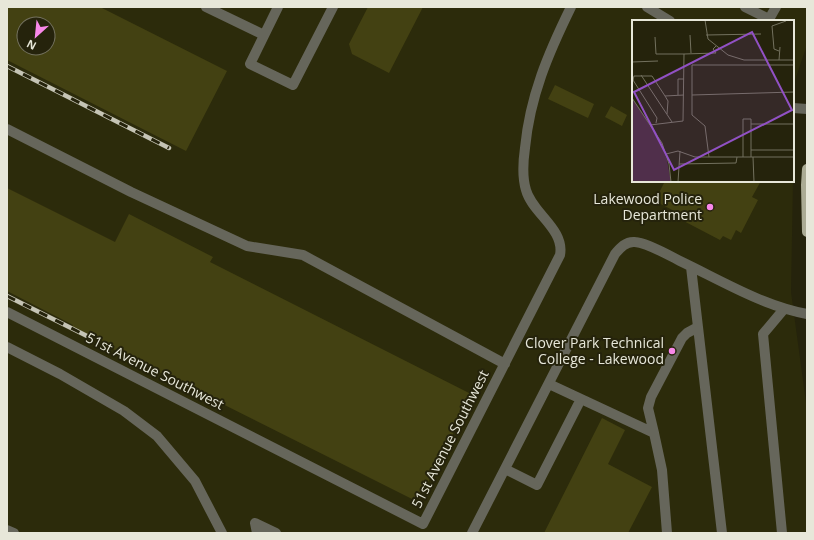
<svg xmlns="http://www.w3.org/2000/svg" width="814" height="540" font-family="'Open Sans',sans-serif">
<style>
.built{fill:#2c2b0b;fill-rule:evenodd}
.building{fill:#434112;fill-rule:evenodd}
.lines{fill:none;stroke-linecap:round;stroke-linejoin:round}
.minor{stroke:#66665b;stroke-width:10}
.major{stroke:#abab94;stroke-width:10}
.rail-casing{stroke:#c5c4b5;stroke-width:4.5}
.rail{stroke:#25230c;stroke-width:3;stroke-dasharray:9;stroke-linecap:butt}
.poi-dot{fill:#f988e9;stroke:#25230c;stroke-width:1.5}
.labels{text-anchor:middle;stroke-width:4;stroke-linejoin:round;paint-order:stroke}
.poi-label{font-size:14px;fill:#e7e7d9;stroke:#25230c;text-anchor:end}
.street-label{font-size:14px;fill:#e7e7d9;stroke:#25230c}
.inset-road{fill:none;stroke:#73715e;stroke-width:1}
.view{fill:#9151c4;fill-opacity:0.15;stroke:#9151c4;stroke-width:2}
.inset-edge{fill:none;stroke:#e7e7d9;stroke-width:2}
</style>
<rect width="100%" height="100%" fill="#25230c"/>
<path class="built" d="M7 7H807V45L794 83 793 165V21H633V181H793L791 292 807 410V533H7ZM24 24H48V48H24Z"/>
<path class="building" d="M7 7H100L227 71 186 151 7 60ZM24 24H48V48H24Z
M368 7H423L389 73 352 54 349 44Z
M555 85 594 104 588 118 548 99Z
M611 106 627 115 622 126 605 117Z
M665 181H761L752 197 758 200 741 233 736 230 731 240 723 236 720 240 676 217 678 213 655 201Z
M7 188 115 242 129 214 213 257 210 262 473 395 418 502 71 328 73 325 7 291Z
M602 418 625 430 608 464 652 487 628 533H544Z"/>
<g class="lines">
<path class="minor" d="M206 7 264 35
M278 7 250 64 293 85 333 7
M647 7 670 21
M745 7 769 19
M768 21 776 7
M793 108 807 109
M7 129 131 192 247 246 303 255 505 364
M691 267 722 533
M7 312 423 524 560 255C565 229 532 213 526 190 522 177 523 162 525 148 530 96 548 54 571 7
M7 347 60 374 124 411 157 436 195 481 222 533
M549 384 654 433 662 470 667 533
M654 433 648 408 651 397 682 338 687 333 698 327
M505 469 537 485 581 399
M7 530 14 533
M257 533 255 523 276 533
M472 533 615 254C620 248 626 241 635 242 648 243 668 255 680 261 722 281 761 305 807 314
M782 533 763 334 784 309"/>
<path class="major" d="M807 169 806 185 807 232"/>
<defs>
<path id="rail" d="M7 66 169 148
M7 296 91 338"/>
</defs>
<use href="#rail" class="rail-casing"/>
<use href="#rail" class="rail"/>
</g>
<g class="poi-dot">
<circle cx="710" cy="207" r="4"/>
<circle cx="672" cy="351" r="4"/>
</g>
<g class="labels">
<g class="poi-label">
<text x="702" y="204">Lakewood Police<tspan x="702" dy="16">Department</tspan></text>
<text x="664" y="348">Clover Park Technical<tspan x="664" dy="16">College - Lakewood</tspan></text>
</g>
<g class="street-label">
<text transform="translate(155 371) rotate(27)" y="5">51st Avenue Southwest</text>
<text transform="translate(450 439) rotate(-63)" y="5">51st Avenue Southwest</text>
</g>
</g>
<g transform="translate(632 20)">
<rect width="162" height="162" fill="#25230c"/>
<path d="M0 78 24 112 34 134 39 162H0Z" fill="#502f4b"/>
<path class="inset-road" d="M73 0 76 19 96 35 112 40H162M58 15 59 33M74 15 129 14M23 17 24 34H52M147 31 142 29 140 6 154 1M147 40 148 27M0 42 26 41M0 49 1 60 25 98 24 103M9 55 40 102M1 60 2 56H20L33 76 52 75M46 75V59H52M60 75 162 72M33 76 36 81 35 94M0 78 30 123 37 144 39 162M119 104H162M18 105 51 101 52 34 84 33 81 29 84 26M119 130H162M34 134 46 131 63 137H162M77 137 73 106 60 95V45H162M111 137V99H119V137M121 137 122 162M47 144 104 143 105 137M46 162 48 131"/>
<path class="view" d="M120 12 160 90 42 150 2 72Z"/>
<rect width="162" height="162" class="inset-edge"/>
</g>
<rect width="814" height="540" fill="none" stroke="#e7e7d9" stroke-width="16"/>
<g transform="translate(36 36) rotate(207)"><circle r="19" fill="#25230c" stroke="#73715e"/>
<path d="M0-3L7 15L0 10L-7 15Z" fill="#f988e9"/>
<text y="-6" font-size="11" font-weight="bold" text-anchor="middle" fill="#e7e7d9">N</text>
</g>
</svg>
